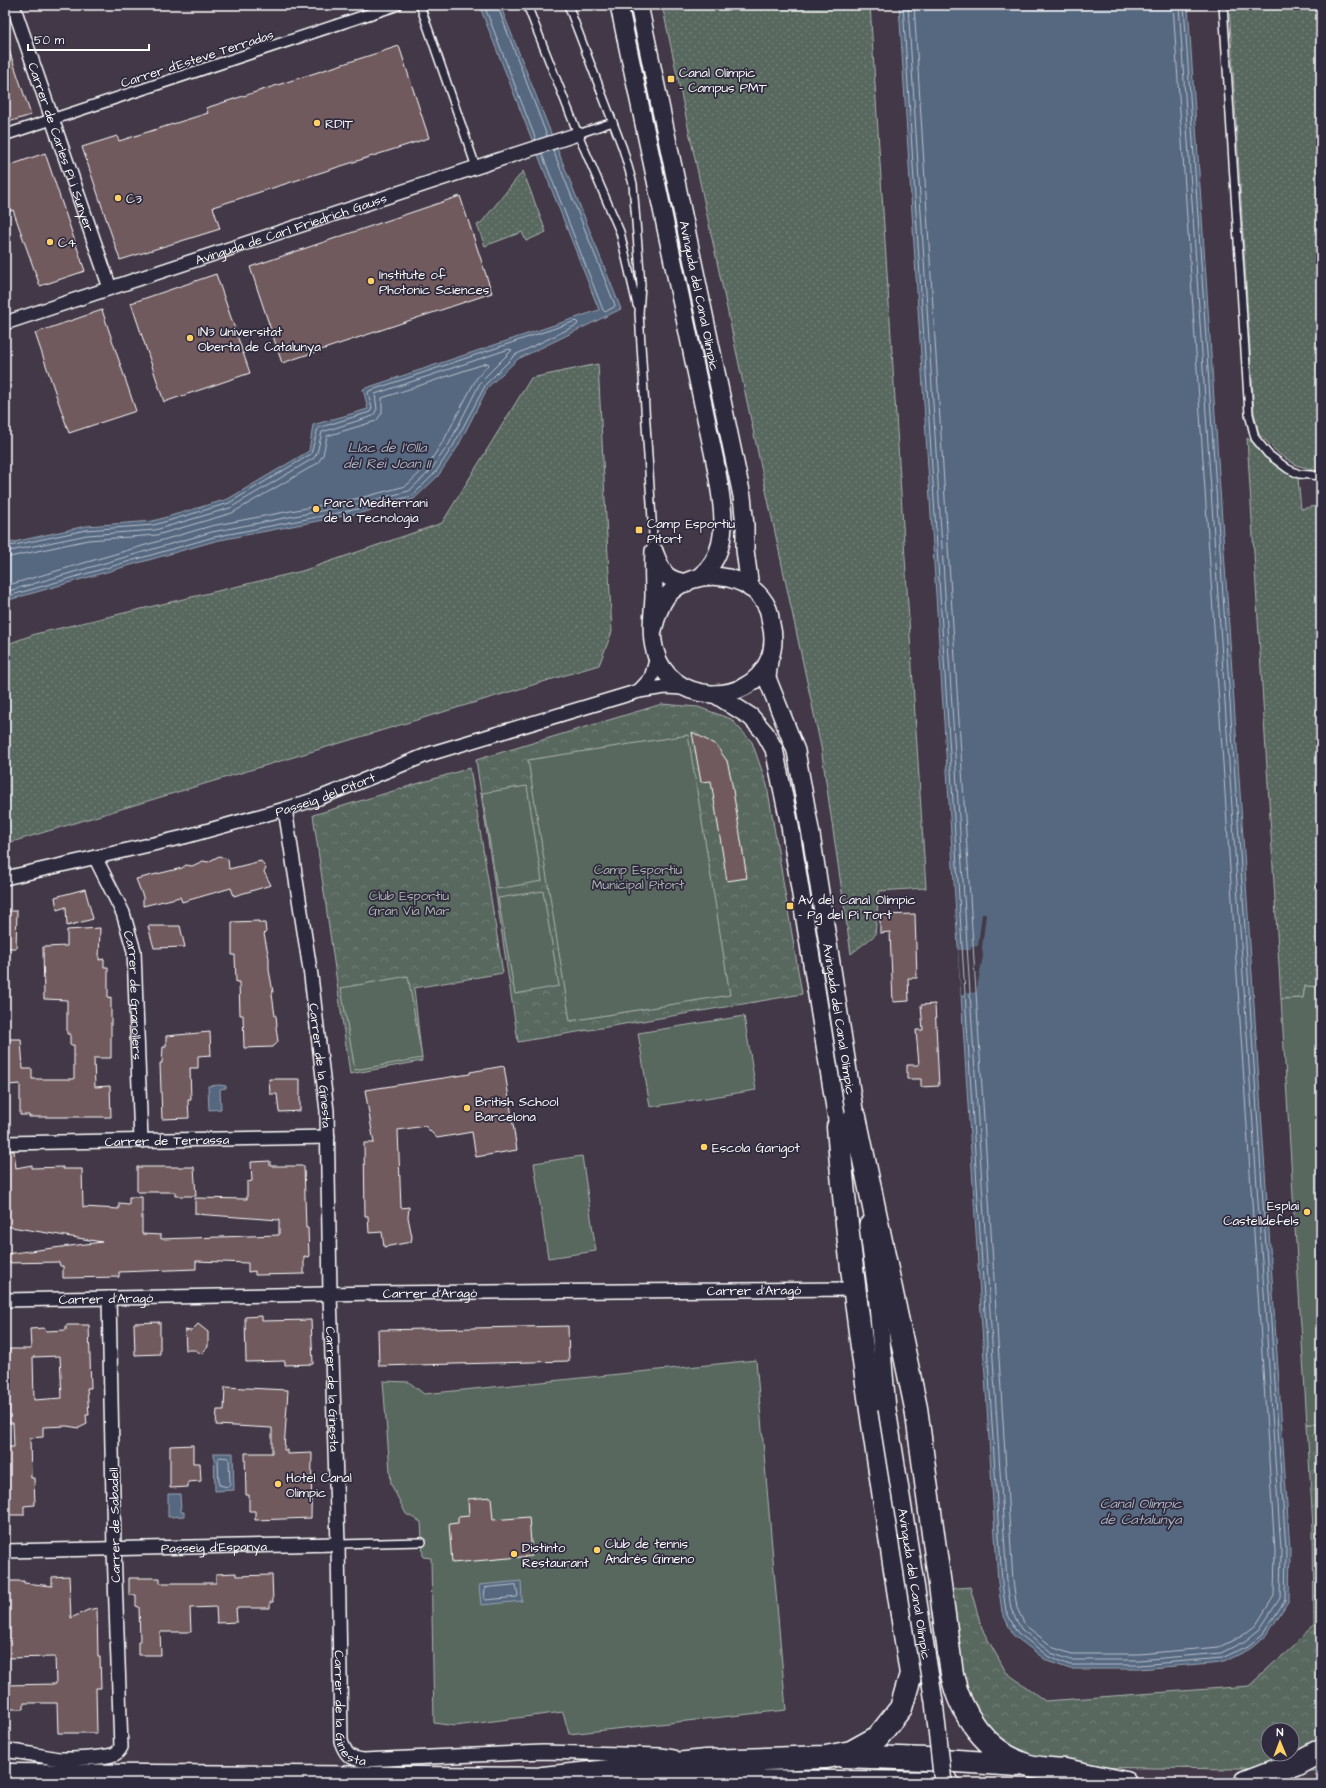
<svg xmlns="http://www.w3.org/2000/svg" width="1326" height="1788" font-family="'Architects Daughter',sans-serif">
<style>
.grass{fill:url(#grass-dots);stroke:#acb4af}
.forest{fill:url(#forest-crowns);stroke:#acb4af;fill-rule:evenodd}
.pitch{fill:#58685f;stroke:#acb4af}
.water{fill:#556780;stroke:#99a4b3}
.pier{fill:#423847}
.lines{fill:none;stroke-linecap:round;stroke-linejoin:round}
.shore{stroke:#bbc2cc;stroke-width:1}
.building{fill:#6f5a5d;stroke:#fff;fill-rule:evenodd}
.service-casing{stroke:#fff;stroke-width:10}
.pedestrian-casing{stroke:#fff;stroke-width:13}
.minor-casing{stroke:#fff;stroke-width:16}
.tertiary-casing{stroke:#fff;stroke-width:20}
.trunk-casing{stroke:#fff;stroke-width:25}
.service{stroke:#2f2a3d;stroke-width:7}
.pedestrian{stroke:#2f2a3d;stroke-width:10}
.minor{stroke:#2f2a3d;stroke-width:13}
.tertiary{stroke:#2f2a3d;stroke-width:17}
.trunk{stroke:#2f2a3d;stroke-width:22}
.tertiary-bridge-casing{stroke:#fff;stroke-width:20;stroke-linecap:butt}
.tertiary-bridge{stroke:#2f2a3d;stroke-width:17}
.poi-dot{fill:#ffd166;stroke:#2f2a3d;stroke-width:1.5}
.labels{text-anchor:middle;stroke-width:3.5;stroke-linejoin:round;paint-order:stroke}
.street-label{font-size:13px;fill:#fff;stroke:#2f2a3d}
.poi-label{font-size:13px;fill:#fff;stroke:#2f2a3d;text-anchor:start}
.park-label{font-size:13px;fill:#acb4af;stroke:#2f2a3d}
.water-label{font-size:14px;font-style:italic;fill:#aab3c0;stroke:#2f2a3d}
</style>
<defs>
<pattern id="grass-dots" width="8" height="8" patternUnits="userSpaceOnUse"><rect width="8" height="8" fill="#58685f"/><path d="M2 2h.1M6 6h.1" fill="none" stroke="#717f77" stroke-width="1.8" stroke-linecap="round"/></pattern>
<pattern id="forest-crowns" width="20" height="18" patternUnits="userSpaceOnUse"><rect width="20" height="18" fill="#58685f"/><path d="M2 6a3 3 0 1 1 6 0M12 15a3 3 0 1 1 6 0" fill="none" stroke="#717f77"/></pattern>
</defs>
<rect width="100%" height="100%" fill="#423847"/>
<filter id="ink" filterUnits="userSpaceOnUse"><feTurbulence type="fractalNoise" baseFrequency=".025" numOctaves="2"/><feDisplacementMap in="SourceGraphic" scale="8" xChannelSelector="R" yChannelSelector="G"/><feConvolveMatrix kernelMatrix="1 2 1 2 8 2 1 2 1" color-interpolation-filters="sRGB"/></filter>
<g filter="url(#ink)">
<path class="grass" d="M662 5H870L926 888 879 891 875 935 851 954 821 747Z
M1229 5H1321V471L1320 472 1296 465 1279 454 1259 434 1254 412Z
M523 171 546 232 526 241 522 232 485 246 477 225 481 223Z
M598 364 612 632 599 665 5 844V645L35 634 302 571 442 523 531 378Z
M1247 438 1298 478 1301 509 1321 505V987L1305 986 1303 998 1281 999Z"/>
<path class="forest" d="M662 704 698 707 731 719 752 742 767 785 802 994 518 1042 476 760Z
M470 768 503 973 414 988 422 1061 350 1074 313 815Z
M1307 1424H1321V1770L1066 1767 1018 1758 967 1704 946 1589 970 1587 982 1629 1006 1672 1045 1701 1249 1686 1314 1626 1313 1528ZM1268 1730H1292V1754H1268Z"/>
<path class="pitch" d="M688 735 730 995 570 1021 528 760Z
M527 786 542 881 497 889 482 793Z
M543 891 559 986 515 994 498 898Z
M408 976 422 1058 355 1070 341 988Z
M1305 986 1321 987V1424H1307L1281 999 1303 998Z
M744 1016 756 1090 650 1107 638 1033Z
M582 1156 596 1251 548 1258 534 1163Z
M756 1360 786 1710 569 1734 563 1712 455 1726 434 1723 431 1558 423 1557 421 1522 406 1514 391 1484 383 1381 409 1382 424 1394Z"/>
<path class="water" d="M479 5H500L621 309 518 359 488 387 457 448 438 476 414 499 364 512 215 541 5 601V544L86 526 153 521 228 499 309 451 313 425 368 409 363 389 599 310Z
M899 5H1188L1290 1550 1289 1600 1267 1635 1250 1649 1224 1662 1139 1669H1070L1047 1661 1013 1635 1002 1612 998 1583Z
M220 1085 226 1086V1088L220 1089 221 1109 209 1110 208 1086Z
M214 1453H233L234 1490 215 1491Z
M168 1494H180L181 1512H184V1516L168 1517Z
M521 1581 522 1601 481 1605 479 1585Z"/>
<path class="pier" d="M982 914H986L982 947 983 956 976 992 961 994 958 950H971V947L978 946Z"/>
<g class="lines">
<path class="shore" d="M484 5 536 140
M497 5 547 136
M903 5 1002 1583 1006 1611 1017 1632 1049 1657 1070 1665H1139L1222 1658 1248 1646 1264 1633 1285 1600 1286 1550 1184 5
M908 5 1007 1582 1011 1609 1021 1629 1051 1653 1071 1660H1139L1221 1653 1245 1641 1260 1629 1280 1598 1281 1550 1179 5
M914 5 1013 1581 1017 1608 1025 1625 1054 1648 1072 1654H1139L1219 1647 1242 1636 1256 1625 1274 1596 1275 1551 1173 5
M542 154 603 310 605 312 614 307 615 305 553 150
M5 547 86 530 154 525 229 503 311 454 318 428 370 412 372 408 368 393 369 391 576 321 578 323 577 325 515 355 486 384 453 446 435 473 412 496 363 508 214 537 5 597
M5 552 87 535 155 530 230 508 314 458 317 453 322 432 373 416 377 409 375 394 509 349 512 350 481 381 449 444 431 470 409 491 362 503 212 532 5 592
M5 558 88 540 157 535 232 513 318 463 323 455 327 436 376 421 382 413V398L487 363 489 364 476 379 444 440 427 466 406 486 360 498 211 526 5 586
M220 1457 229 1458 230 1485 228 1487 219 1485 218 1459Z
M516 1585 518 1595 517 1597 486 1600 484 1599 485 1588Z"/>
</g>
<path class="building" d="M5 44H7L31 115 5 123Z
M399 46 429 138 213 207 220 229 120 260 82 147 117 136 119 141 208 113 206 108Z
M45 153 85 271 40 286 13 210 5 213V167Z
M460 196 492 293 282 363 250 267Z
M216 274 250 373 164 402 131 303Z
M102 310 136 411 69 433 35 333Z
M692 732 716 745 727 761 731 778 747 878 727 881 711 781 701 782Z
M219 856 228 859 229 869 261 861 266 869 264 872 271 885 234 896 231 888 182 902 180 897 143 906V897L136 879 182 868 186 865 192 866 203 861 208 862Z
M85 889 93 919 67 926 66 907 57 910 55 897Z
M5 911H17L16 948H5Z
M915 914 917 978H908L909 1001 893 1002 890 932 880 933V915Z
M259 921V923H265L266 932 264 934 269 958V970L273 992 272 994 275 1016H276L277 1025 276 1027 278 1042 273 1047 244 1048 243 1015H240L239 982H236L235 955H232V922Z
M148 926H180L185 947 154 948Z
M100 928 99 960 104 959V967H108V998L111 997V1058H94L95 1087 110 1086 111 1117H29V1115H20V1084L9 1085V1078H5V1039H21L23 1069H32V1079H74V1045H70V1034H67V1000L44 999 43 947 67 946V930Z
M935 1004 939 1086 921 1087V1079H907V1065H919L916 1030H923L921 1005Z
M210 1032 211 1055 198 1056V1068H190L191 1100H188L189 1118 162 1119 160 1063H162L163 1047H166V1036Z
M504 1066 517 1150 476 1157 472 1132 437 1138 425 1126 398 1130 401 1208 409 1207 408 1217 412 1237 411 1242 384 1247 382 1232 369 1233 368 1216H365L364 1143H374L365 1090 470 1074V1072Z
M269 1079H300V1111L279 1112 277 1094H270Z
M5 1151H14L16 1168 32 1165V1168L63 1167V1169H82L83 1207 119 1209V1203L129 1204V1197H142V1234L161 1235V1239L279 1235V1220L195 1214V1198L247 1199V1182L252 1181 251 1162 270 1161V1166H304L306 1228H308L309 1257 304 1256V1274L255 1275V1271L248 1272V1263L196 1261V1269L119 1272V1277L63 1278V1266H60L59 1262 5 1263V1254L102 1242 5 1226Z
M137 1167H194L196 1196H175V1192H137Z
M262 1316V1321L311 1320 313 1364 285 1365V1361L246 1362 245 1317Z
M160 1322V1354L135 1355 134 1323Z
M198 1324 208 1332V1347L201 1354 196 1350H186L185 1330 191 1331Z
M66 1325H89L91 1388H87L89 1415H86L87 1424 79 1428 67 1426 43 1427V1437L30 1438 31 1478H34L35 1505 24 1506V1515H5V1488H8L5 1447H14L13 1423H9V1349H31L30 1329 44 1328 46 1331 66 1330ZM60 1356 62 1398 34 1400 33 1357Z
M568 1326 569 1361 379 1366 378 1330Z
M225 1387 288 1390 284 1450H287V1454L312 1453 311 1518 255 1520V1511H249V1495H246L245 1453H272V1428L216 1425 217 1410H224Z
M193 1445V1463H200L201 1481 188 1482V1487L170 1488V1446Z
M491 1497 493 1520 529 1517 532 1556 452 1563 449 1524 458 1523V1517L469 1516 468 1499Z
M236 1573V1576L272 1575 273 1602H270V1608H236L237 1622 217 1623 216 1607 190 1608 191 1632H160L161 1655H138V1642H140L139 1607 136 1606V1595H129V1578H160V1583H216V1574Z
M69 1576 71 1618 88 1610 97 1608 98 1657H100L101 1688H96L97 1733H58L57 1703H24V1709H5V1685L56 1684 55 1657 5 1658V1581H24V1583L52 1586V1577Z"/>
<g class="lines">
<defs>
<path id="service" d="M420 5 476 167
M527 5 578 134 620 232 637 305
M568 5 623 149 633 184 641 285 639 313 654 551
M1223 5 1249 414 1255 438 1268 454 1288 469 1299 474 1321 476
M578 134 613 122
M338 1544 422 1542"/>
<path id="pedestrian" d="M5 135 397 5"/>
<g id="minor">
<path id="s1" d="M13 5 110 288"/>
<path id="s2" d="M5 323 516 154 578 134"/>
<path d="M639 691 651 678 657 657"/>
<path id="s3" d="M285 809 311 976 327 1111 330 1294 338 1544 341 1741C346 1755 349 1758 363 1760L543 1752 661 1755 674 1757"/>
<path id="s4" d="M95 857 123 913 134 951 141 1141"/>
<path id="s5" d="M5 878 184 837 285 809 319 798 429 754 639 691 665 687 684 688"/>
<path id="s6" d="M5 1143 328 1137"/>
<path id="s7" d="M5 1300 377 1293 855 1289"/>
<path id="s8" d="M5 1551 338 1544"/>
<path d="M5 1751C24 1751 41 1757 60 1759 71 1759 102 1758 112 1755 117 1754 119 1751 121 1747L114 1549 109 1298"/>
</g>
<g id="tertiary">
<path d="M619 5 715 461C720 492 731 534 713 562 710 567 705 572 701 577"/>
<path id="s9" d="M639 5 742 496 745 526V550L750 588"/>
<path d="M655 554C663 573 664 579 686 583"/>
<path d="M653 630C656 618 659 607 666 597 692 565 752 571 768 609 770 614 770 620 771 624 774 636 774 648 769 660 748 709 668 704 655 651 650 634 653 614 654 597 654 581 653 566 654 551"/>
<path id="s10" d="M769 660 767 678 796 751 811 835 857 1129"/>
<path d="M715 694 751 717 765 733 774 749 790 826 840 1139"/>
<path d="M868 1225 877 1293 887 1409"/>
</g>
<path id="trunk" d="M855 1117 916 1408 952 1674C960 1714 986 1751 1026 1765 1038 1769 1052 1769 1065 1770 1085 1774 1105 1779 1125 1783
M843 1756 926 1759 1018 1765
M5 1775 557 1779
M543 1778 705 1761 826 1757 851 1752 878 1737 901 1708 911 1674C884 1493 852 1311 838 1127
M641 1780 948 1783
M1245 1783 1295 1764 1321 1750"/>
</defs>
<use href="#service" class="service-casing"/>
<use href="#pedestrian" class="pedestrian-casing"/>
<use href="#minor" class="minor-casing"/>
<use href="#tertiary" class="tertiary-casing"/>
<use href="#trunk" class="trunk-casing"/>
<use href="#service" class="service"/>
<use href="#pedestrian" class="pedestrian"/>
<use href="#minor" class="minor"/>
<use href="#tertiary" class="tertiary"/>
<use href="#trunk" class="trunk"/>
<defs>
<g id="tertiary-bridge">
<path id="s11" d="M887 1409 934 1702 943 1783"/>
</g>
</defs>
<use href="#tertiary-bridge" class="tertiary-bridge-casing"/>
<use href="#tertiary-bridge" class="tertiary-bridge"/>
</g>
</g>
<g class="poi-dot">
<rect x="667" y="75" width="8" height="8" rx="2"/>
<circle cx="317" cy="123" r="4"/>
<circle cx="118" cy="198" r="4"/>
<circle cx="50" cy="242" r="4"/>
<circle cx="371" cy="281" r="4"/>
<circle cx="190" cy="338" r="4"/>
<circle cx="316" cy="509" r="4"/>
<rect x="635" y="526" width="8" height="8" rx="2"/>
<rect x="786" y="902" width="8" height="8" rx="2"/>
<circle cx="467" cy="1108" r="4"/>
<circle cx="704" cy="1147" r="4"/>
<circle cx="1307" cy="1212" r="4"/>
<circle cx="278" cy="1484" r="4"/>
<circle cx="597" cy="1550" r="4"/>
<circle cx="514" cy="1554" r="4"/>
</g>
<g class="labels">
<g class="street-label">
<text transform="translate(197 58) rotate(-18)" y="5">Carrer d'Esteve Terradas</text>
<text dy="5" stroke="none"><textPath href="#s1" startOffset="150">Carrer de Carles Pi i Sunyer</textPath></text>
<text dy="5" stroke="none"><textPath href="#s2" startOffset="301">Avinguda de Carl Friedrich Gauss</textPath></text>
<text dy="5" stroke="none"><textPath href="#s9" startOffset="297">Avinguda del Canal Olímpic</textPath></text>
<text dy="5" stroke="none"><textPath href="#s5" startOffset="331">Passeig del Pitort</textPath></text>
<text dy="5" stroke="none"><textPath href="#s4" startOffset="146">Carrer de Granollers</textPath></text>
<text dy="5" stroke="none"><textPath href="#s10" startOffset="368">Avinguda del Canal Olímpic</textPath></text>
<text dy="5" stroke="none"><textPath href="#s3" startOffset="259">Carrer de la Ginesta</textPath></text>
<text dy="5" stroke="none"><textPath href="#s6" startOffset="162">Carrer de Terrassa</textPath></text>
<text dy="5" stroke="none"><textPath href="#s7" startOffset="749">Carrer d'Aragó</textPath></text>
<text dy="5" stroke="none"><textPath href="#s7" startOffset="425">Carrer d'Aragó</textPath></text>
<text dy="5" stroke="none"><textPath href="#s7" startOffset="101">Carrer d'Aragó</textPath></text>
<text dy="5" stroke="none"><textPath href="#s3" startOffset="583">Carrer de la Ginesta</textPath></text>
<text transform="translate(114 1525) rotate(-91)" y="5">Carrer de Sabadell</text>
<text dy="5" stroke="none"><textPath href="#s8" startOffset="209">Passeig d'Espanya</textPath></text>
<text dy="5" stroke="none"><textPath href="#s11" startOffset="177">Avinguda del Canal Olímpic</textPath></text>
<text dy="5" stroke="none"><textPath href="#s3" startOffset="907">Carrer de la Ginesta</textPath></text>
</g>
<g class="poi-label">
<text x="679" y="77">Canal Olímpic<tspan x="679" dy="15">- Campus PMT</tspan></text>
<text x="325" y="128">RDIT</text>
<text x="126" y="203">C3</text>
<text x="58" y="247">C4</text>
<text x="379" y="279">Institute of<tspan x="379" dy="15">Photonic Sciences</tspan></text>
<text x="198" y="336">IN3 Universitat<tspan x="198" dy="15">Oberta de Catalunya</tspan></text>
<text x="324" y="507">Parc Mediterrani<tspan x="324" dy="15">de la Tecnologia</tspan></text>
<text x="647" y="528">Camp Esportiu<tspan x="647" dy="15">Pitort</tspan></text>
<text x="798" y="904">Av del Canal Olímpic<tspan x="798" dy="15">- Pg del Pi Tort</tspan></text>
<text x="475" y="1106">British School<tspan x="475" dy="15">Barcelona</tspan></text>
<text x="712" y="1152">Escola Garigot</text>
<text x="1299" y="1210" text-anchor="end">Esplai<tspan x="1299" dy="15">Castelldefels</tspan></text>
<text x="286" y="1482">Hotel Canal<tspan x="286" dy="15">Olimpic</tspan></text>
<text x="605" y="1548">Club de tennis<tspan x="605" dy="15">Andrés Gimeno</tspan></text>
<text x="522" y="1552">Distinto<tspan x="522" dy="15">Restaurant</tspan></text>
</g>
<g class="park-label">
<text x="638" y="874">Camp Esportiu<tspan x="638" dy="15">Municipal Pitort</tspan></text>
<text x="409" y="900">Club Esportiu<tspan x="409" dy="15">Gran Via Mar</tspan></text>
</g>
<g class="water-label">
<text x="387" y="452">Llac de l'Olla<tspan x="387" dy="16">del Rei Joan II</tspan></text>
<text x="1141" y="1508">Canal Olimpic<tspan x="1141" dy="16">de Catalunya</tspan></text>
</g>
</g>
<rect width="1326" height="1788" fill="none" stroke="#2f2a3d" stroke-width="20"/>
<rect x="10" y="10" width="1306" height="1768" fill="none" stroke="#fff" stroke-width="1.5" filter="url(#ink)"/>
<g transform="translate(1280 1742) rotate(359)"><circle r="19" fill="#2f2a3d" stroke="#827f8b"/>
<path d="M0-3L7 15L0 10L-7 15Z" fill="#ffd166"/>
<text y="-6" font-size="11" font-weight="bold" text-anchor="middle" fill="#ffffff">N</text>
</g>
<path d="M28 44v6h121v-6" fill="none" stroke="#ffffff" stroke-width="2"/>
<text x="34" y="44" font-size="12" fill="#ffffff" stroke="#2f2a3d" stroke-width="3" paint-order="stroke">50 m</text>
</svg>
